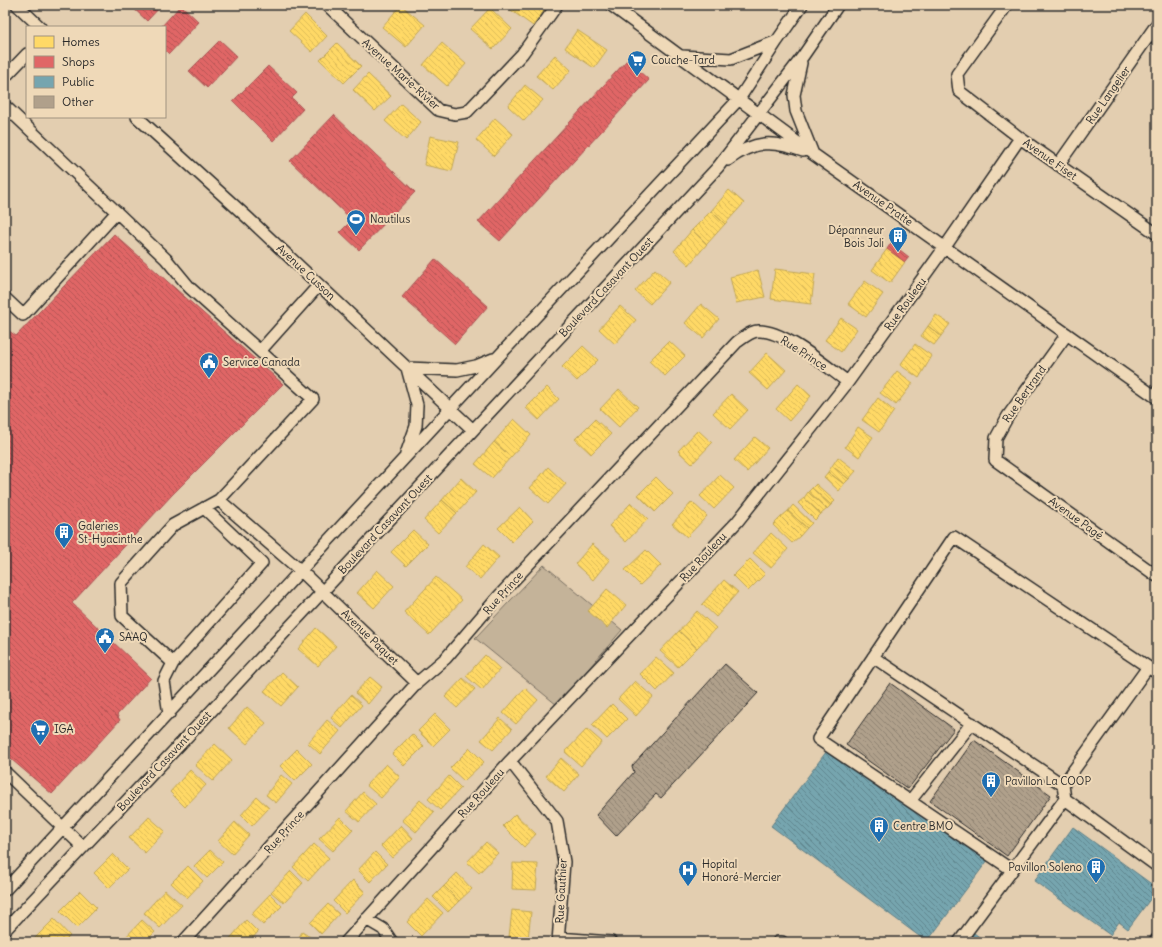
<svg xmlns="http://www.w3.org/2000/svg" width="1162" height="947" font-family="Delius,sans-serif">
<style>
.park{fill:#c4b399;stroke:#786f62}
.homes{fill:url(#homes-back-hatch);stroke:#bfa554}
.shops{fill:url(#shops-back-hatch);stroke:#aa5454}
.public{fill:url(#public-back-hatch);stroke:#608087}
.building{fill:url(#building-back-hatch);stroke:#2b2b2b}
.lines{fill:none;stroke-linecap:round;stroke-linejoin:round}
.minor-casing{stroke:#2b2b2b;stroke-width:14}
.minor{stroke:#efd9b8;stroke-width:11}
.labels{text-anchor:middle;stroke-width:4;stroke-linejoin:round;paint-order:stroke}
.poi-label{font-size:11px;fill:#2b2b2b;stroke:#efd9b8;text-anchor:start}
.street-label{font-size:11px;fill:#2b2b2b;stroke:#efd9b8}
</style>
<defs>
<pattern id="homes-back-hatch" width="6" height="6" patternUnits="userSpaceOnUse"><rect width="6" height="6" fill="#ffd966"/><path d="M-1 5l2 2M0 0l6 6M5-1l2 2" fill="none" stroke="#dbba59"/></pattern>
<pattern id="shops-back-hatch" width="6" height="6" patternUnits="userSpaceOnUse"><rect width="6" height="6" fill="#e06666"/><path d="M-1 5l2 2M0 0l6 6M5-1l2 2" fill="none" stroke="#b65454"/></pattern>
<pattern id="public-back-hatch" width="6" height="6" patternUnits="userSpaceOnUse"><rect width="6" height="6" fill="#76a5af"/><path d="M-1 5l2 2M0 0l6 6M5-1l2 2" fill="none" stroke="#61878f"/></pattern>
<pattern id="building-back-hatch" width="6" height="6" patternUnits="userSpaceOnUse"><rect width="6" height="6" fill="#b0a08b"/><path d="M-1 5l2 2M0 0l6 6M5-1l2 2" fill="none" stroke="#8f8372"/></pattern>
</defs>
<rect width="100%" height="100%" fill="#e3ceb0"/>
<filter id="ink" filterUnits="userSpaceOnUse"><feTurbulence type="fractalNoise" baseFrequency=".025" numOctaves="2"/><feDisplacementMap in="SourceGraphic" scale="8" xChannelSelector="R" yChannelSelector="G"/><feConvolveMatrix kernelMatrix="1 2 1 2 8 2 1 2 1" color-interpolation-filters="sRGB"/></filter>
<g filter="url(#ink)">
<path class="park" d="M544 565 622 630 557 705 475 638Z"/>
<path class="homes" d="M401 5 425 25 406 47 382 27Z
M506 5H541L546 8 533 26 505 6Z
M490 8 512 29 493 49 470 29Z
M305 14 327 36 312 52 289 31Z
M577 30 607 50 594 68 565 48Z
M337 43 361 66 344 83 320 60Z
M442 43 466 64 447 86 423 65Z
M555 55 571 70 553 90 536 76Z
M368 74 391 96 375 111 353 90Z
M525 85 543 100 524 121 508 106Z
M401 104 421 122 406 140 385 121Z
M495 118 513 134 494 156 476 140Z
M430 136 459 142 452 171 424 165Z
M729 190 744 203 725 224 711 211Z
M711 211 725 224 707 244 692 230Z
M692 230 707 244 689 265 674 251Z
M887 249 905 262 890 283 872 270Z
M655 269 670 282 650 304 635 291Z
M775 269 815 274 811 304 771 299Z
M758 270 765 297 736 303 730 277Z
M865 281 883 294 866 317 848 304Z
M701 304 719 319 703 338 685 323Z
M620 306 636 320 615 344 599 329Z
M936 315 950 324 941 336 928 326Z
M841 318 857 329 841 352 825 340Z
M928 326 941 336 934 345 921 336Z
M669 341 685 356 665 376 649 361Z
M915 344 932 356 919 378 900 365Z
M583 346 598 360 577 381 562 367Z
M767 353 786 370 768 390 749 373Z
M897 371 913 383 896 405 880 393Z
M798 384 811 396 789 421 776 409Z
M547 387 559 399 539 420 526 408Z
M619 389 638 407 619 427 600 409Z
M731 394 748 410 730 429 713 413Z
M878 398 894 411 879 432 862 420Z
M514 419 531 435 511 457 494 442Z
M595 419 611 434 591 454 575 439Z
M858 427 873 437 859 457 845 447Z
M698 430 712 443 692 464 678 451Z
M755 437 768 448 747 472 734 460Z
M494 442 511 457 492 478 475 464Z
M838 457 856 471 849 479 832 466Z
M832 466 849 479 844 484 828 472Z
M548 467 566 484 548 504 530 488Z
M828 472 844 484 839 491 824 477Z
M720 475 734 488 714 509 700 496Z
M656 477 673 494 655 512 638 495Z
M461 478 476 492 457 513 442 500Z
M816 484 835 501 831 505 812 488Z
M812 488 831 505 827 509 808 492Z
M808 492 827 509 821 514 804 498Z
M804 498 821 514 815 520 798 503Z
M442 500 457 513 438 533 424 520Z
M692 502 707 516 687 537 672 524Z
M631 503 648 519 626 542 609 526Z
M793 505 812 523 807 528 788 511Z
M520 507 533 521 512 542 498 528Z
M788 511 807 528 800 536 781 517Z
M781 517 800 536 792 543 773 525Z
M413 530 428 544 406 566 391 552Z
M771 533 788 549 771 568 753 553Z
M484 544 499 557 480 579 465 567Z
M592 544 610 559 593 580 575 564Z
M646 550 661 565 640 585 625 570Z
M750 559 765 574 748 591 733 576Z
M377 570 394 586 374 608 357 593Z
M436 577 462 600 429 635 404 612Z
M724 580 738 592 716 617 702 604Z
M607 589 626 605 607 628 588 611Z
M697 611 716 628 697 648 679 631Z
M316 628 336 646 318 666 298 649Z
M679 631 697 648 678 667 660 651Z
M485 655 500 669 482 690 466 676Z
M656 657 674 673 657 691 640 674Z
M282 672 298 687 281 706 264 691Z
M370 677 382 687 368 704 355 693Z
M463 678 475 689 457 708 445 697Z
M635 681 653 697 636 716 618 699Z
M525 688 538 700 516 724 503 713Z
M351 695 362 705 342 728 331 718Z
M612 704 627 719 607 739 592 725Z
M247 707 266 723 247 744 229 728Z
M435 714 450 729 433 746 418 731Z
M500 718 512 729 493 750 481 740Z
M327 720 340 731 320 754 308 743Z
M587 729 602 742 581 766 565 752Z
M412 734 424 746 404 766 392 754Z
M215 744 232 760 213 781 195 765Z
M470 748 484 762 464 781 450 768Z
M297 749 312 764 295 781 280 766Z
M561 758 579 774 564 792 546 776Z
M386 764 400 777 381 798 366 785Z
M190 770 206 785 185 807 170 792Z
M281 775 292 784 276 803 266 795Z
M449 776 461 788 440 810 428 799Z
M363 792 376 804 359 822 346 811Z
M257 797 269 808 252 826 241 815Z
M420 800 434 812 416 832 402 820Z
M515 814 536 834 524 847 503 826Z
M149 817 165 831 145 853 129 838Z
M340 817 353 830 333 851 319 839Z
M235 822 249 835 232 854 218 841Z
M401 825 413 838 392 858 381 846Z
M486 842 498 853 479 873 467 862Z
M314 844 329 858 308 881 293 867Z
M210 850 223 862 207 878 194 866Z
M375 852 387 864 370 882 358 870Z
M113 854 128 869 109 888 94 873Z
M513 863 538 864 536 890 512 889Z
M188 866 203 881 187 898 171 883Z
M291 871 303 883 284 903 271 892Z
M457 873 472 889 459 901 444 886Z
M353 880 365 892 345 913 333 901Z
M444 886 459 901 448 912 433 897Z
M165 890 182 905 160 928 144 913Z
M80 891 97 908 77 928 60 911Z
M270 894 282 906 263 925 251 914Z
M428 899 443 913 421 936 407 922Z
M328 904 339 914 321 934 310 923Z
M512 910 531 912 528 939 509 937Z
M54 919 70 936 64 942H36L34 939Z
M142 920 155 932 145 942H121Z
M246 920 258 932 249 942H227Z
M302 932 317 941V942H296Z"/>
<path class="shops" d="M130 5H162L147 21Z
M181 5 199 22 169 54 165 50V27H161Z
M220 40 237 56 207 88 189 71Z
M627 60 649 80 500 241 478 222Z
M268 66 297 93 292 98 303 109 273 141 233 101Z
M334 115 415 192 359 250 340 232 352 220 290 161Z
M114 234 283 384 172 495 72 603 151 678 117 715 120 720 52 794 5 754V328L16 336Z
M891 243 909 257 905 262 887 249Z
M435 259 488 306 455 344 402 297Z"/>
<path class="public" d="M832 744 988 860 927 942 771 826Z
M1073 827 1157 888V890L1128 929 1119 922 1110 935 1034 881Z
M974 933 986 942H968Z"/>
<path class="building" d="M725 664 758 693 661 798 656 794 616 836 596 815 634 772 632 766Z
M890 683 954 729 908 789 846 745Z
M974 740 1051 795 1007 856 930 801Z"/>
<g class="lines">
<defs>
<path id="minor" d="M17 5 40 27
M327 5 438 110 455 114 467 112 522 54 557 5
M611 5 813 154 1157 398
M1007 5 957 74 959 91 1020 138 1157 234
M682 56 731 59 777 41
M801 63 794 95 796 111 813 154
M5 77 27 54
M5 106 166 259 190 288 313 399 219 500 173 525 121 583 122 616 173 663 262 563 204 508
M137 117 248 218 473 430
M728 160C755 140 772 140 803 151
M1058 165 1157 24
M5 298 23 315 117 212
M1067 334 1008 416 996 438 995 460 1157 576
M260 351 319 285
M407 368 457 370 476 366 493 359
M406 454 416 426 417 405 407 368
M219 500 301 571 417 683
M873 657 1063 785
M169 714 164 681 173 663
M510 761 557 821 564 862 558 942
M5 772 83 847
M1065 799 1157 866
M910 801 972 723
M1012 870 818 739 954 537 1148 667
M5 890 498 357 739 99 777 41 802 5
M366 919 383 929 392 942
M5 930 202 721 718 167 803 56 838 5
M558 938 611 942
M183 942 417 683 446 658 498 597 737 342C743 338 751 331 758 331 783 329 828 368 848 382
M346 942 510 761 737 522 848 382 945 247 1020 138
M778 942H782
M959 942 1065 799 1063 785 1148 667 1157 673
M1155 942 1157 939"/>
</defs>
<use href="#minor" class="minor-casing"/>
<use href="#minor" class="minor"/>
</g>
</g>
<defs>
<symbol id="supermarket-pin" viewBox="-11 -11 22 30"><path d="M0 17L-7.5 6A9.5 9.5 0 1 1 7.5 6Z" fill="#1f6fb2" stroke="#efd9b8"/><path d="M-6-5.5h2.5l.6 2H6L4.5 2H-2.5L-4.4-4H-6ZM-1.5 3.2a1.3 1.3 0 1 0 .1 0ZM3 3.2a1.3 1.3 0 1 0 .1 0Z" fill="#fff"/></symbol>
<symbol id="stadium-pin" viewBox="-11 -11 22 30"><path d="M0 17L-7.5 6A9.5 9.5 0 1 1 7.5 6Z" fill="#1f6fb2" stroke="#efd9b8"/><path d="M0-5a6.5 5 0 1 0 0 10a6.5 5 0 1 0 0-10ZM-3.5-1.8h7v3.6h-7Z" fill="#fff"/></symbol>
<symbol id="building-pin" viewBox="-11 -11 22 30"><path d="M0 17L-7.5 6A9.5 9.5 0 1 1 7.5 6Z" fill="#1f6fb2" stroke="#efd9b8"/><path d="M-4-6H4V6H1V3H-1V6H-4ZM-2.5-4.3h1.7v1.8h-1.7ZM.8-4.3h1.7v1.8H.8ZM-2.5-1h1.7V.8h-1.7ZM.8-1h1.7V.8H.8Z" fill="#fff"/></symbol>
<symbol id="civic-pin" viewBox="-11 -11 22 30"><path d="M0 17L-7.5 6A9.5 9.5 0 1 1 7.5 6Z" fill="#1f6fb2" stroke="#efd9b8"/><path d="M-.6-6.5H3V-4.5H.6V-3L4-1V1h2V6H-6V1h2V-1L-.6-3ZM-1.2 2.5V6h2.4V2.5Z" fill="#fff"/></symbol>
<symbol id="hospital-pin" viewBox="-11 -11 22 30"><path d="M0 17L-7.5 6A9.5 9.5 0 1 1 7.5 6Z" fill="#1f6fb2" stroke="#efd9b8"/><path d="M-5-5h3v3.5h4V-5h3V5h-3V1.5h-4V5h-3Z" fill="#fff"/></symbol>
</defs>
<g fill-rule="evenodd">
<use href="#supermarket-pin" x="626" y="49" width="22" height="30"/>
<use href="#stadium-pin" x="345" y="208" width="22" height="30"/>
<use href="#building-pin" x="887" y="225" width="22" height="30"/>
<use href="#civic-pin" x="198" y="351" width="22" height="30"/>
<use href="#building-pin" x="53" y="521" width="22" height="30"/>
<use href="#civic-pin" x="94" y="626" width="22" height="30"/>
<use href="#supermarket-pin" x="29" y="718" width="22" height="30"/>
<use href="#building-pin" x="980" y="770" width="22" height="30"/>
<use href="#building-pin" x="868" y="815" width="22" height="30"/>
<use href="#building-pin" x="1085" y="856" width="22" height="30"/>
<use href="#hospital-pin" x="677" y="859" width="22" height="30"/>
</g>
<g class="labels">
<g class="poi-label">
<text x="651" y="64">Couche-Tard</text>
<text x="370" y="223">Nautilus</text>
<text x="884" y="234" text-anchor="end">Dépanneur<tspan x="884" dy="13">Bois Joli</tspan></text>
<text x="223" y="366">Service Canada</text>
<text x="78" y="530">Galeries<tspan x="78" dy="13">St-Hyacinthe</tspan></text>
<text x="119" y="641">SAAQ</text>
<text x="54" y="733">IGA</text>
<text x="1005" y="785">Pavillon La COOP</text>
<text x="893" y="830">Centre BMO</text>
<text x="702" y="868">Hopital<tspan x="702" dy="13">Honoré-Mercier</tspan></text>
<text x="1082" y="871" text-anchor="end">Pavillon Soleno</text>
</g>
<g class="street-label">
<text transform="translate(401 74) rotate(42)" y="4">Avenue Marie-Rivier</text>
<text transform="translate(1108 95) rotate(-55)" y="4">Rue Langelier</text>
<text transform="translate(1050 159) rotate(35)" y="4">Avenue Fiset</text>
<text transform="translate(883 203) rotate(35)" y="4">Avenue Pratte</text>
<text transform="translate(306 272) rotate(43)" y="4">Avenue Cusson</text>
<text transform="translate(606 287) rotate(-47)" y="4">Boulevard Casavant Ouest</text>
<text transform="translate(905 304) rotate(-54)" y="4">Rue Rouleau</text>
<text transform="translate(804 353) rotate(33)" y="4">Rue Prince</text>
<text transform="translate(1024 394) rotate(-55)" y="4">Rue Bertrand</text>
<text transform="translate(1076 518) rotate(36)" y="4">Avenue Pagé</text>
<text transform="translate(385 524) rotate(-47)" y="4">Boulevard Casavant Ouest</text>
<text transform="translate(703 557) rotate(-47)" y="4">Rue Rouleau</text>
<text transform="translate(503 593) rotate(-48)" y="4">Rue Prince</text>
<text transform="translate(370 637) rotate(44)" y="4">Avenue Paquet</text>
<text transform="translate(164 761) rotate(-47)" y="4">Boulevard Casavant Ouest</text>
<text transform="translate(481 793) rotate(-48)" y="4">Rue Rouleau</text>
<text transform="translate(284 832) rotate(-48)" y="4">Rue Prince</text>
<text transform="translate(561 891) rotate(-87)" y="4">Rue Gauthier</text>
</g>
</g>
<rect width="1162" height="947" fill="none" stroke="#efd9b8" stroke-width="20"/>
<rect x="10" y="10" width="1142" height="927" fill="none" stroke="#2b2b2b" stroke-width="1.5" filter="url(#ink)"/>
<rect x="26" y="26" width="140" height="92" fill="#efd9b8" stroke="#a19380"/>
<rect x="34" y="36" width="20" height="12" fill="#ffd966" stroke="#a19380"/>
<text x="62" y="46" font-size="12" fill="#2b2b2b">Homes</text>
<rect x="34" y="56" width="20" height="12" fill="#e06666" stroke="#a19380"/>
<text x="62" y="66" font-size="12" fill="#2b2b2b">Shops</text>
<rect x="34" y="76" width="20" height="12" fill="#76a5af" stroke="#a19380"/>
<text x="62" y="86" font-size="12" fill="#2b2b2b">Public</text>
<rect x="34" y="96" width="20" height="12" fill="#b0a08b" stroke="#a19380"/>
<text x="62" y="106" font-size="12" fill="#2b2b2b">Other</text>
</svg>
